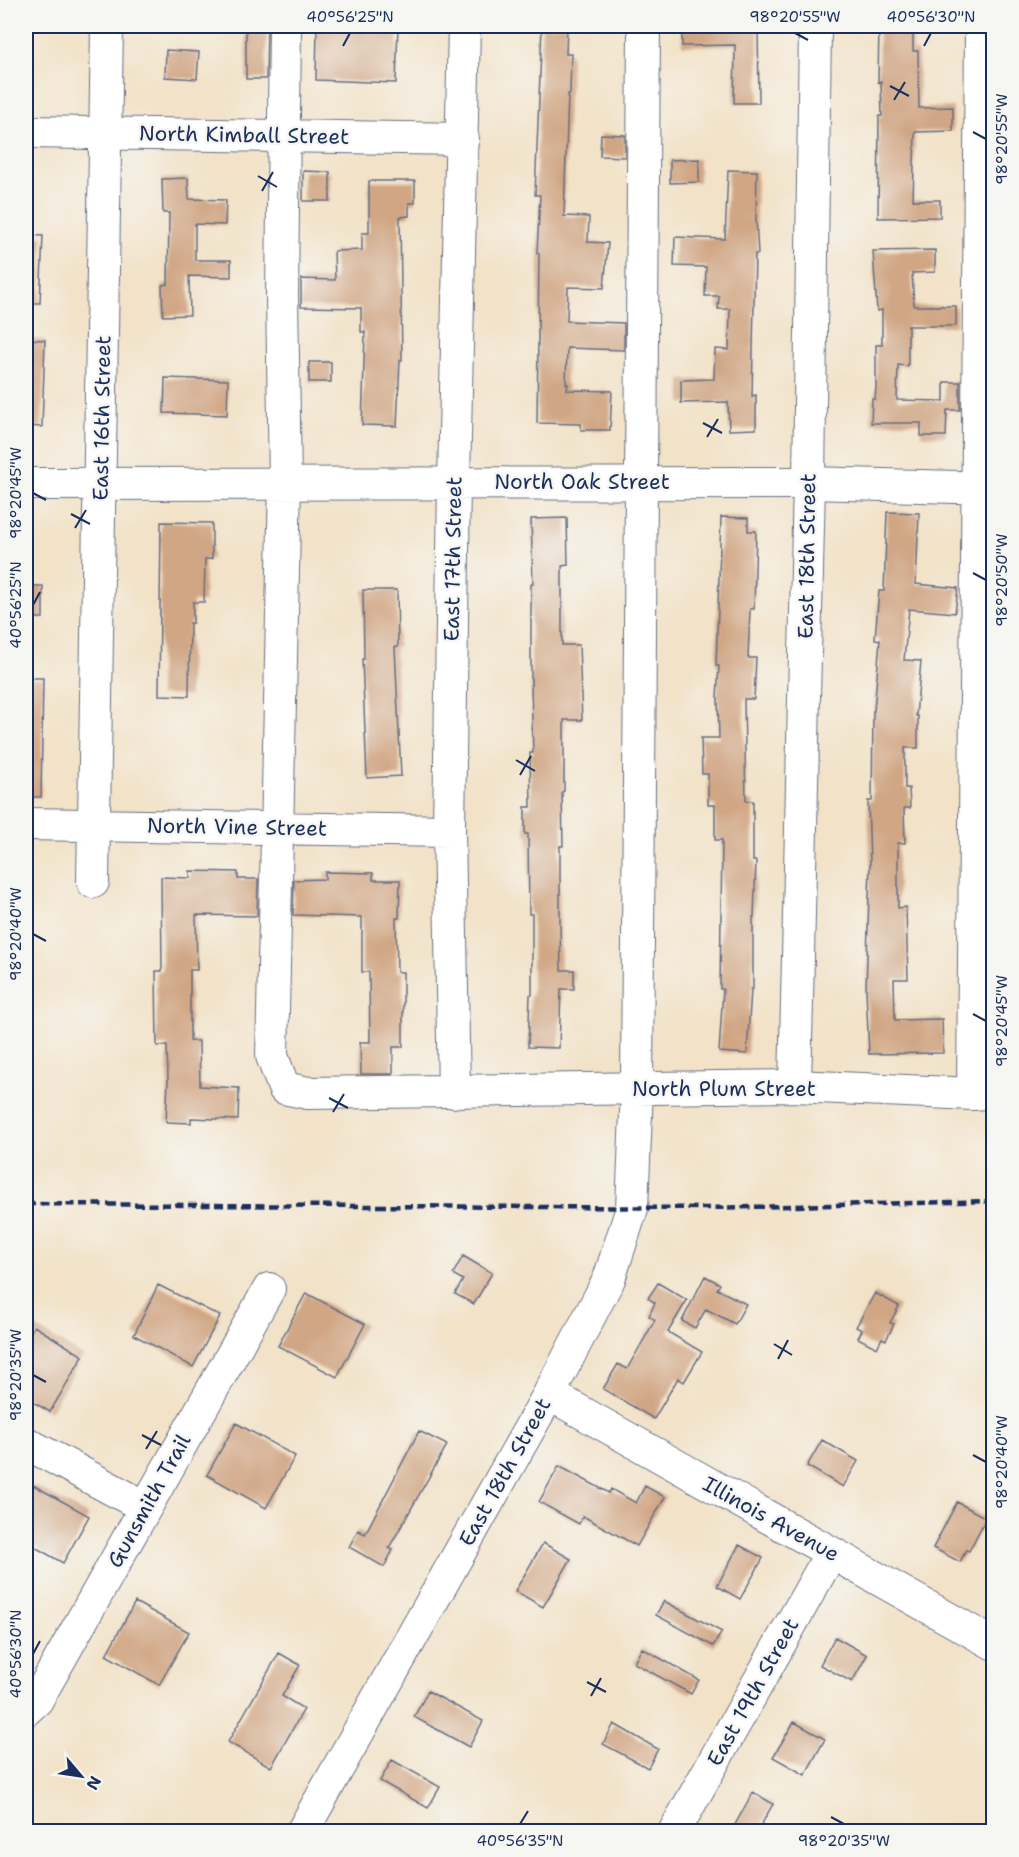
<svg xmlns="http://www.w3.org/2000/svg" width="1019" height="1857" font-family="'Shantell Sans',sans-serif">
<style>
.building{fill:#d0a684}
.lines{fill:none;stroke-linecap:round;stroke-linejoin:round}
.minor-casing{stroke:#666e83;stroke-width:34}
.minor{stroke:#fff;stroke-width:32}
.rail{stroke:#1b2f5e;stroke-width:4.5;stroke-dasharray:9 4.5;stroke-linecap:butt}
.ticks{fill:none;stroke:#1b2f5e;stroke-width:2}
.labels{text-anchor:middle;stroke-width:5;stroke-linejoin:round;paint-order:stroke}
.street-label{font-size:21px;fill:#1b2f5e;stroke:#f6f6f2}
.neatline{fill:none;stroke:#1b2f5e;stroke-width:2}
.ticks-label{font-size:15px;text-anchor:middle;fill:#1b2f5e}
</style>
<rect width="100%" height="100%" fill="#f6f6f2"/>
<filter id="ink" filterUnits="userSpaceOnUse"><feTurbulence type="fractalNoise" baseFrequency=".0167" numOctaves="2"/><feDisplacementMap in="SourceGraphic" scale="12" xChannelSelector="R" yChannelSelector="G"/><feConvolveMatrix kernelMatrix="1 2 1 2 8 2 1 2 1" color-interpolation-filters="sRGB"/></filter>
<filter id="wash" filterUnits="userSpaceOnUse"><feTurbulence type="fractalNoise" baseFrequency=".008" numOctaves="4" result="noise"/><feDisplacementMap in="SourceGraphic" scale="24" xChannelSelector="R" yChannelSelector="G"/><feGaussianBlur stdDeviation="1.35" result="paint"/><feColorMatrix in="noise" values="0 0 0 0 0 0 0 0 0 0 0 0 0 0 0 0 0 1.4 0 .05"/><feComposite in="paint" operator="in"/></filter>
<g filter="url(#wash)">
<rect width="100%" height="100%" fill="#f2e2c8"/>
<g id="blocks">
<path class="building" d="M246 26H267L266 79H246Z
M317 26H398L396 83 316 80Z
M542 26H567L566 54H571L570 94H568L564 216 589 217 588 242 608 243 604 288 568 287 567 321 624 323V350L567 348 566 384H568L567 390 612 391 610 430H581V424L537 423 539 253H537L540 195H535Z
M682 26H758L759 103H734L735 45 682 46Z
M879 26H913V51H918L919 108 953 107V131L915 132 913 200H940V217L878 218 879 116H882L881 81 878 82Z
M166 50 199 52 197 79 165 77Z
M601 134 625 135V157L600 156Z
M699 159V182L670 183V160Z
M728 170 757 171 756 218 758 254H755L752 396 756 395V429L729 430 728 402 681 403V380L714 379 715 349 729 350 730 309H718L719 296H705L706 267 674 266 675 237 725 239Z
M303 171 330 172V201H303Z
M188 178 189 199 226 200 225 225 195 224V260H231V277L189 276 190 315 163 316 162 285 168 284 169 213H163L162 179Z
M369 181H415V203H409V216L400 217 402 360H400L397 426 362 425 365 332H361V308L301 307V279L335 280 334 251 362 250V233H369Z
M26 235 43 236 40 303H26Z
M935 250V272L912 273 914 306H956V326H908V366L898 365 897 400 944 401V382H960V410H947L946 436H921V423H871L872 399H875L876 387V345H882V310L877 311 873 251Z
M26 339 45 340 42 427 26 426Z
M309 362H331V382H309Z
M165 378 228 380 227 415 164 413Z
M887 512 919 513 916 584 958 588 955 613 909 609 904 660 921 661 916 716H918V748H905V788H909L910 808H904L905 843H898V908L906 907 908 979H894L895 1020 942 1019 943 1053 869 1054 866 990 870 863 868 801H872L873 711H874L880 640 875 639 879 591H884Z
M721 517 748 518V531H756L754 609H750L748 658H756L754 699H744L746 801H753V861H756L754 917H753V989H751L747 1054 719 1052 723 989H720L722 840H715V805H708V774H702L701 738H719L718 698 717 697 719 666H716Z
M567 518 568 565 562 566V645H579L582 720H564V791L562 792 563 846H560V923L561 970H574V989H561L559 1048 528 1047 530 995H532V914H529L528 834H525V807H531L530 753H533L531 686V584H533L531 519Z
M161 522 212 523V559H205L204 602H193V623H190L189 696 159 695Z
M26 586H43V618H26Z
M363 590H397L398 647H395L401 776 367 778 362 659H364Z
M26 678H43L41 797H26Z
M190 871 238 872V879H258L257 916 196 915 197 970H190V1041H199L200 1086 239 1088 238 1120 191 1118V1123L166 1122 168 1080 167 1046H157L156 971H162L161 877 190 878Z
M325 872 373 873V880H400L399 918H396L397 972H403V1047H393V1074H361L360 1042H370L369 972H362V917L293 915 294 880 325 879Z
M463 1256 492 1273 474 1304 455 1294 463 1280 453 1274Z
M705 1276 720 1284 717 1289 746 1304 735 1324 706 1309 695 1328 682 1321Z
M658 1283 687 1300 668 1332 702 1352 684 1382 678 1378 654 1419 603 1389 618 1364 627 1369 655 1320 649 1316 655 1303 648 1298Z
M158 1285 220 1316 193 1367 134 1335Z
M306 1293 365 1324 337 1377 278 1346Z
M875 1293 899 1306 890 1323 894 1324 886 1340 882 1338 877 1348 858 1338 862 1330 856 1327Z
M34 1326 83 1356 50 1412 26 1398V1340Z
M236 1423 295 1456 266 1508 207 1475Z
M419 1431 447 1445 389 1548 393 1550 384 1567 349 1547 358 1530 365 1534Z
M822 1440 858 1461 843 1487 807 1466Z
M559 1466 609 1493 611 1489 636 1503 645 1486 665 1497 637 1546 583 1516 579 1524 539 1502Z
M33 1485 89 1516 63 1563 26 1542V1499Z
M957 1502 986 1518 969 1551 966 1550 960 1562 933 1548Z
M543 1543 571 1559 543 1607 515 1591Z
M739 1545 763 1558 740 1599 717 1586Z
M664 1601 722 1632 713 1646 656 1615Z
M135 1602 189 1632 159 1685 106 1655Z
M835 1637 867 1655 852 1682 820 1665Z
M642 1648 699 1680 691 1694 634 1663Z
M279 1653 300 1665 282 1696 304 1709 271 1767 228 1742Z
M428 1691 483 1721 469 1747 414 1717Z
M794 1722 825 1739 805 1775 773 1757Z
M614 1724 658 1749 648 1768 603 1744Z
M392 1760 440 1787 428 1808 380 1781Z
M753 1792 773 1804 757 1832H731Z"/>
</g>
</g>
<g filter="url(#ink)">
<use href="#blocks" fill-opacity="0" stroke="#666e83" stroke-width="1.5"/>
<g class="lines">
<defs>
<path id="minor" d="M285 26 282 295 285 482 272 1056 284 1088 308 1093 795 1086 973 1094 994 1092
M26 132 463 139
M26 484 809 483 994 488
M26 824 449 831
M93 882 107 26
M795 1086 809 483 815 26
M454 1092 449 831 454 482 464 26
M973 1094 981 26
M549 1394 994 1644
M26 1443 145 1507
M26 1710 37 1700 269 1289
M302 1832 549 1394 609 1279 632 1208 637 1089 644 26
M674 1832 831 1553"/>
</defs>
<use href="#minor" class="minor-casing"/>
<use href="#minor" class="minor"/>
<path class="rail" d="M26 1204 709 1208 994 1201"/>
</g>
</g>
<path class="ticks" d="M795 33 808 40M343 46 350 33M924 46 931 33M890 86 909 96M894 100 905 82M973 132 986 139M258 176 277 187M262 191 273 172M703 423 722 433M707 437 718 419M33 493 46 500M71 514 90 524M75 528 86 510M973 573 986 580M33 605 40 592M516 760 535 771M520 775 531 756M33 934 46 941M973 1014 986 1021M329 1098 348 1108M333 1112 344 1094M774 1344 792 1355M778 1359 788 1340M33 1375 46 1382M142 1435 161 1445M146 1449 157 1431M973 1455 986 1462M33 1654 40 1641M587 1682 606 1692M591 1696 601 1678M831 1817 844 1824M520 1824 528 1811"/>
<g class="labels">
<g class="street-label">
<text transform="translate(244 135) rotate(1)" y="7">North Kimball Street</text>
<text transform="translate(102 418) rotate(-89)" y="7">East 16th Street</text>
<text x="582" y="489">North Oak Street</text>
<text transform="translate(807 556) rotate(-89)" y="7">East 18th Street</text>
<text transform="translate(453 559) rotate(-89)" y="7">East 17th Street</text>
<text transform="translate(237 827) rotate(1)" y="7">North Vine Street</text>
<text x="724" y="1096">North Plum Street</text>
<text transform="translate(505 1472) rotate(-61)" y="7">East 18th Street</text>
<text transform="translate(149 1501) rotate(-61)" y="7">Gunsmith Trail</text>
<text transform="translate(771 1519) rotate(29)" y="7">Illinois Avenue</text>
<text transform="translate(753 1692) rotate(-61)" y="7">East 19th Street</text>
</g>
</g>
<rect width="1019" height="1857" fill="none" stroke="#f6f6f2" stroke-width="66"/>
<g transform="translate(81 1776) rotate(119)" stroke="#f6f6f2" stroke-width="4.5" paint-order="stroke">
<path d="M0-4.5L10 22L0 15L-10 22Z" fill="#1b2f5e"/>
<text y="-9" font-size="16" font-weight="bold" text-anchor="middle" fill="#1b2f5e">N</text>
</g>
<rect x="33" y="33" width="953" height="1791" class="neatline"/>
<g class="ticks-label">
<text x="350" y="22">40°56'25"N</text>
<text x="795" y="22">98°20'55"W</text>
<text x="931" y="22">40°56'30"N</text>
<text transform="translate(1002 139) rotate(-90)" y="5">98°20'55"W</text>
<text transform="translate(16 493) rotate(-90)" y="5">98°20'45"W</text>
<text transform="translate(1002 580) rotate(-90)" y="5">98°20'50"W</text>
<text transform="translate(16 605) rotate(-90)" y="5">40°56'25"N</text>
<text transform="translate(16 934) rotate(-90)" y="5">98°20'40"W</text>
<text transform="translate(1002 1021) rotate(-90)" y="5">98°20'45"W</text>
<text transform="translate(16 1375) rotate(-90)" y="5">98°20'35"W</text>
<text transform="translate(1002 1462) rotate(-90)" y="5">98°20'40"W</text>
<text transform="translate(16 1654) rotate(-90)" y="5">40°56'30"N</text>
<text x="520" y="1846">40°56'35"N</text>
<text x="844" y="1846">98°20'35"W</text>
</g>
</svg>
